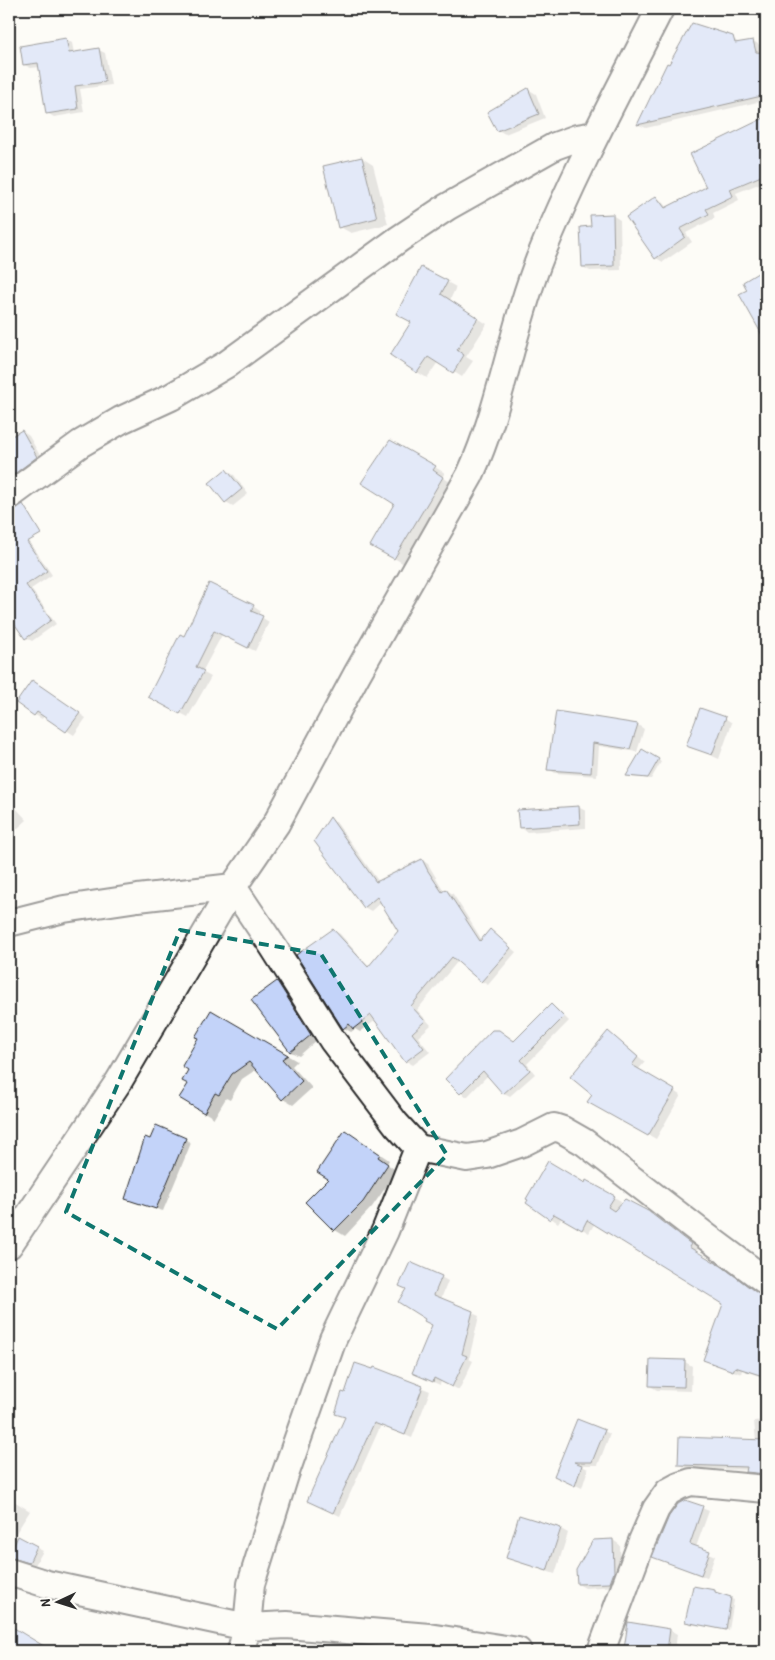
<svg xmlns="http://www.w3.org/2000/svg" width="775" height="1660" font-family="'Patrick Hand',sans-serif">
<style>
.shadow{fill:#0003}
.building{fill:#c3d3f9;stroke:#2b2b2b}
.lines{fill:none;stroke-linecap:round;stroke-linejoin:round}
.street-casing{stroke:#2b2b2b;stroke-width:30}
.street{stroke:#fdfcf7;stroke-width:26}
.marked{fill:none;stroke:#0f766e;stroke-width:4;stroke-dasharray:10 6;stroke-linejoin:round}
</style>
<rect width="100%" height="100%" fill="#fdfcf7"/>
<filter id="ink" filterUnits="userSpaceOnUse"><feTurbulence type="fractalNoise" baseFrequency=".02" numOctaves="2"/><feDisplacementMap in="SourceGraphic" scale="10" xChannelSelector="R" yChannelSelector="G"/><feConvolveMatrix kernelMatrix="1 2 1 2 8 2 1 2 1" color-interpolation-filters="sRGB"/></filter>
<g filter="url(#ink)">
<path class="shadow" d="M732 38 740 44 753 41 760 45 766 67V100L646 128 639 125 668 65Z
M66 39 72 43 74 53 99 50 105 53 111 85 80 89 84 112 54 117 47 113 40 67 31 68 24 65Z
M528 89 536 94 545 118 505 134 498 130Z
M766 118V181L736 193 739 200 713 213 715 218 686 233 692 242 663 262 656 258V197L663 202 668 208 707 188 692 154Z
M362 158 373 165 388 224 351 233 340 227Z
M612 215 620 220 621 270 590 271 583 267 592 228Z
M766 248V259L761 251Z
M766 270V338L744 283Z
M447 282 456 287 450 300 487 324 466 357 473 361 462 377 438 362 427 378 417 372 413 322Z
M9 336 11 346 9 347Z
M22 431 29 436 43 461 15 482 9 479V439Z
M390 441 445 473 442 477 452 483 404 564 372 545 396 503Z
M226 471 234 475 248 494 233 506 226 502Z
M20 533 26 536 52 575 31 589 56 624 32 641 26 638 9 614V540Z
M253 606 260 611 258 615 269 622 255 651 222 635 202 672 211 677 188 717 157 701 185 638Z
M39 686 86 718 74 735 44 716 42 719 35 715Z
M557 713 638 725 644 729 637 752 599 746 597 776 555 773 549 769Z
M725 718 732 723 719 759 688 745Z
M642 750 661 762 651 779 630 777 628 776Z
M9 803 14 806 27 820 9 836Z
M578 807 586 811V828L527 832 520 827Z
M330 819 336 822 379 882 422 860 428 864 444 891 446 890 453 894 482 940 490 931 516 952 488 985 481 981 458 961 417 1010 431 1025 418 1037 430 1052 413 1065 406 1061 376 1020 360 1032 355 1029 351 1032 344 1028 298 955 333 930 340 934 369 967 400 931 381 902 371 911 364 907Z
M277 982 284 986 318 1039 299 1056 291 1052 253 1000Z
M551 1005 557 1009 569 1021 527 1064 535 1074 510 1096 504 1093 488 1075 467 1097 461 1093 447 1079 515 1042Z
M211 1011 297 1061 292 1066 312 1088 293 1105 283 1099 257 1069 242 1079 230 1100 226 1098 214 1118 181 1098 190 1084V1070L200 1038Z
M608 1033 615 1037 645 1062 638 1070 681 1095 656 1139 589 1101 593 1095Z
M355 1137 389 1160 387 1164 397 1171 372 1207 345 1236 335 1230 307 1202 329 1179Z
M185 1139 191 1143 163 1211 133 1202 126 1198 151 1141Z
M587 1182 621 1201 619 1207 648 1212 656 1216 698 1249 695 1252 766 1300V1320L753 1338 766 1342V1378L742 1370 741 1374 705 1360 725 1304 595 1223 589 1233 562 1217 558 1223 528 1202 585 1184Z
M441 1277 448 1281 441 1299 479 1316 469 1359 473 1361 459 1390 441 1381 440 1385 420 1376 434 1325 427 1318 407 1289Z
M685 1362 692 1366 691 1391 657 1390 650 1386Z
M374 1368 430 1391 412 1438 381 1425 340 1516 316 1505 346 1418 337 1413 346 1395Z
M766 1420V1477L754 1476 747 1471 748 1470 687 1468 680 1464 756 1441 754 1421Z
M604 1431 610 1434 598 1465H580L588 1469 582 1488 556 1476Z
M9 1475 14 1479 9 1488Z
M9 1498 30 1511 14 1536 43 1551 35 1565 20 1560H12L9 1562Z
M685 1501 709 1511 696 1547 715 1556 707 1578 654 1557Z
M520 1516 561 1529 568 1533 555 1574 515 1561 507 1557Z
M613 1540 620 1545 621 1577 618 1586 585 1588 578 1584Z
M715 1591 718 1593V1594L734 1600 729 1630 689 1624 686 1622Z
M629 1624 670 1630 677 1634 675 1651H631L625 1648Z
M9 1626 45 1648 43 1651H9Z"/>
<path class="building" d="M692 23 733 36 735 43 753 40 756 52 766 53V95L637 125 667 63 669 64Z
M66 38 69 53 99 48 105 82 75 86 78 109 46 114 38 63 23 65 20 46Z
M528 88 539 114 497 131 487 112Z
M766 117V174L730 189 733 196 706 209 709 214 680 229 685 237 655 259 626 217 656 196 665 208 706 187 690 154Z
M362 157 377 218 338 228 323 166Z
M613 214 614 266 582 267 580 227 591 226 590 215Z
M421 267 448 281 441 294 478 318 457 350 464 355 453 373 428 357 417 373 390 355 411 322 396 314Z
M766 268V342L739 294 747 290 743 282Z
M22 430 37 457 9 478V435L10 437Z
M390 440 436 466 433 470 443 477 394 559 370 546 394 504 361 483Z
M226 469 242 489 225 503 209 483Z
M23 504 41 534 27 542 47 571 26 585 51 620 25 639 9 616V511L17 508Z
M209 583 254 605 251 611 263 616 248 648 214 631 196 667 204 671 180 714 148 697 180 634 184 636Z
M32 680 80 713 66 732 37 712 34 716 16 703Z
M700 708 726 717 712 755 686 746Z
M556 711 638 724 630 749 593 743 591 773 547 770Z
M642 749 659 759 648 778 626 776Z
M579 806 580 824 519 828 517 810Z
M330 817 376 882 422 859 428 871 442 892 446 889 480 941 490 929 511 948 481 982 452 957 411 1006 425 1021 412 1033 424 1048 405 1062 371 1015 353 1029 349 1024 343 1029 296 955 333 929 368 967 398 931 377 897 364 908 314 841Z
M277 981 311 1035 290 1052 251 1000Z
M551 1004 564 1017 521 1060 530 1070 503 1094 483 1071 460 1094 445 1079 492 1030H499L514 1041Z
M211 1010 288 1055 282 1059 302 1081 282 1100 249 1062 232 1074 219 1095 215 1093 204 1113 179 1098 188 1084 182 1081 188 1070 182 1066 198 1038 195 1037Z
M608 1031 638 1057 632 1065 675 1090 648 1136 587 1102 592 1095 570 1077Z
M156 1125 186 1138 156 1209 125 1199 145 1137 150 1139Z
M345 1130 380 1154 378 1157 388 1164 363 1202 334 1231 305 1202 328 1179 317 1172Z
M548 1161 585 1183 586 1180 615 1196 608 1207 614 1211 625 1199 648 1211 691 1244 689 1247 723 1267 757 1293 766 1298V1377L735 1367 733 1371 703 1360 723 1304 587 1220 582 1230 554 1214 550 1220 526 1203 528 1200 526 1199Z
M410 1262 442 1276 434 1295 473 1311 462 1354 467 1356 452 1387 434 1378 433 1382 412 1373 432 1325 424 1321 425 1319 398 1302 406 1289 399 1286Z
M650 1359 685 1360 684 1387 649 1386Z
M355 1363 373 1369 374 1367 423 1386 405 1435 374 1423 333 1513 307 1501 345 1417 335 1414 342 1392 345 1393Z
M577 1419 605 1430 592 1462H574L582 1465 575 1486 554 1476Z
M679 1437 766 1440V1474L746 1472 747 1467 678 1465Z
M685 1500 703 1506 690 1544 710 1551 701 1575 652 1557 669 1516 678 1504Z
M519 1515 561 1528 547 1571 506 1558Z
M18 1536 37 1546 29 1563 9 1557Z
M613 1539 614 1572 610 1583 577 1584 576 1570 593 1540Z
M693 1586 715 1590V1592L731 1597 726 1630 685 1622Z
M628 1622 670 1629 667 1651H638L624 1649Z
M9 1625 52 1651H9Z"/>
<g class="lines">
<defs>
<path id="street" d="M9 496 80 444 121 420 171 397 227 364 399 239 447 207 555 146 577 138 595 135
M9 923 64 909 138 898 233 887 274 948 333 1041 396 1124 418 1148 467 1158 487 1155 522 1143 554 1127 563 1130 584 1142 707 1237 766 1281
M9 1245 119 1081 233 887 276 824 357 674 470 475C502 405 512 327 541 255 575 171 619 90 660 9
M9 1572 47 1584 247 1627 287 1625 429 1637 518 1651
M241 1651 247 1627 251 1584 285 1475 333 1339 385 1231 418 1148
M601 1651 642 1541 656 1509 668 1492 679 1486 691 1482 766 1489"/>
</defs>
<use href="#street" class="street-casing"/>
<use href="#street" class="street"/>
</g>
</g>
<path d="M0 0H775V1660H0ZM180 930 321 954 447 1155 277 1329 66 1212Z" fill="#fdfcf7" fill-opacity=".55" fill-rule="evenodd"/>
<path class="marked" d="M180 930 321 954 447 1155 277 1329 66 1212Z"/>
<rect width="775" height="1660" fill="none" stroke="#fdfcf7" stroke-width="30"/>
<rect x="15" y="15" width="745" height="1630" fill="none" stroke="#2b2b2b" stroke-width="2" filter="url(#ink)"/>
<g transform="translate(58 1602) rotate(266)" stroke="#fdfcf7" stroke-width="4" paint-order="stroke">
<path d="M0-4L9 19L0 12L-9 19Z" fill="#2b2b2b"/>
<text y="-8" font-size="14" font-weight="bold" text-anchor="middle" fill="#2b2b2b">N</text>
</g>
</svg>
